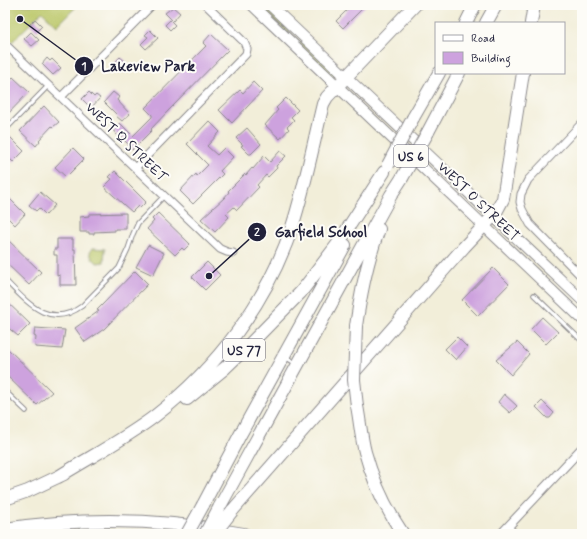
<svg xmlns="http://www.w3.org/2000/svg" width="587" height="539" font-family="Mynerve,sans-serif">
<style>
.green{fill:#bbc769;stroke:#6e7452}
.building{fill:#cda2de}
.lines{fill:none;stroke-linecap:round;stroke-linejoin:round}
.service-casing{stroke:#8a888a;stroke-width:5.5}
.minor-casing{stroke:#8a888a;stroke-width:9}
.tertiary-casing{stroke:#8a888a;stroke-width:10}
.primary-casing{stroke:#8a888a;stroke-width:12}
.motorway-casing{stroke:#8a888a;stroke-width:14}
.service{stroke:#fff;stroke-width:3.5}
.minor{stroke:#fff;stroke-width:7}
.tertiary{stroke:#fff;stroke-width:8}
.primary{stroke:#fff;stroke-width:10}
.motorway{stroke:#fff;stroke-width:12}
.motorway-bridge-casing{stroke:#8a888a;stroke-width:14;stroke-linecap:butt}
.motorway-bridge{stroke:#fff;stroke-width:12}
.labels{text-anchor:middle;stroke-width:4;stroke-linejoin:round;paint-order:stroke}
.shield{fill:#fdfcf7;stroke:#646373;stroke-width:1}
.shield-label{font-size:13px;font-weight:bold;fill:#22223b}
.street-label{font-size:14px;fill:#22223b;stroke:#fdfcf7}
.leader{fill:none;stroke:#22223b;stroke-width:1.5}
.callout-dot{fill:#22223b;stroke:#fdfcf7;stroke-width:1.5}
.mark-label{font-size:12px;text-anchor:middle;font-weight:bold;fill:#fff}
.callout-label{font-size:15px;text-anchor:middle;font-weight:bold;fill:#22223b;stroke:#fdfcf7;stroke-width:4;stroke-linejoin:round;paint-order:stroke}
</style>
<rect width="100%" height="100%" fill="#fdfcf7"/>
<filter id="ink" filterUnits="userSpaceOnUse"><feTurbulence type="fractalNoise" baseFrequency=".025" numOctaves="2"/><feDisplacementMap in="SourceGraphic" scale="8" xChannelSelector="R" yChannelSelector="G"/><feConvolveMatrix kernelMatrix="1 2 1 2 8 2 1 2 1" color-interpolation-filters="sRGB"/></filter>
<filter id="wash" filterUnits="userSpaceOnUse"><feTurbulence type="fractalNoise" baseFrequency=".012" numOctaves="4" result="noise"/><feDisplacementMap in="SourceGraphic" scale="16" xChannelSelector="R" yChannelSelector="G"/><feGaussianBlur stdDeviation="0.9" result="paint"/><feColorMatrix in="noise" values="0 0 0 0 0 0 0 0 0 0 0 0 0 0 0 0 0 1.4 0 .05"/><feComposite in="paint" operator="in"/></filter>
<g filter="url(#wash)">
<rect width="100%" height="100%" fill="#f2eed9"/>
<path class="green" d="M5 5H78L57 26 42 12 12 42 5 35Z
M258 5H263L288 29 291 34 297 40 304 44 337 75 335 78Z
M92 248 105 249 104 262 97 263C93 258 87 255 92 248Z"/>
<g id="blocks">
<path class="building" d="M352 5H366L343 28 336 21Z
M173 7 180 13 173 21 165 13Z
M35 19 42 26 37 31 30 24Z
M170 20 175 25 170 30 165 25Z
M150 30 158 38 146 49 141 44 148 37 145 35Z
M31 32 39 40 32 46 24 39Z
M211 34 228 50 169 110 151 129 152 130 132 150 128 146 129 145 121 137 119 138 113 130 120 123 133 136 152 117V115L145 108 206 46 203 43Z
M120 57 129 65 123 71 115 63Z
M47 58 50 61 52 59 61 68 53 75 42 64Z
M13 77 29 92 5 117V85Z
M253 82 262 91 232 123 219 110 240 90 243 93Z
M89 92 94 97 96 95 100 98 91 108 82 99Z
M113 92 119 97 117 100 130 114 122 121 116 116 117 115 104 102Z
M286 98 298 110 291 117 294 120 287 127 289 129 280 139 265 125 278 110 276 108Z
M44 106 59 122 53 127 52 126 39 140 40 141 36 146 20 131Z
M209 121 220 132 207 146 217 155 224 148 233 157 220 171 223 174 193 204 180 191 196 174 197 176 208 165 187 144Z
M247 128 261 144 251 154H249L241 146 243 145 236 138Z
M5 132 24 151 13 162 5 154Z
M73 148 84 159 66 177 55 167Z
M280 151 286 156 276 166 277 168 268 177 266 175 257 185 259 187 237 210 234 207 226 214 229 217 215 232 201 219 224 198 229 192 228 191 245 174 246 175 252 168 253 169 264 156 270 162Z
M115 171 146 202 140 208 138 206 132 212 104 187 112 179 109 177Z
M40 192 55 205 46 215 39 208 36 211 29 205Z
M5 194 25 214 15 225 5 215Z
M126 213V229H115V231L94 232V234H89V232H80V217L89 216V214Z
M158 213 190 244 184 250 182 248 175 255 147 229 154 221 152 219Z
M5 237 41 272 29 285 5 262Z
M57 239H73V249H75L76 285H60V275L57 276V255H54V249H57Z
M148 245 164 253 153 275 136 267Z
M207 262 220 275 205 290 192 277Z
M493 268 509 284 478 316 462 300Z
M135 271 148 284 104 329 85 342 75 328 99 311 97 310 102 305Z
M5 300 30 324 18 336 5 325Z
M542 317 558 332 546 344 531 329Z
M35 328 65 330 62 349 35 347 36 337 34 336Z
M457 337 467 347 456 360 445 349Z
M517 342 529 354 511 375 496 360Z
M5 346 52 392 37 405 5 374Z
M504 394 517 406 510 413 498 402Z
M542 401 554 413 550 418H547L536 407Z"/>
</g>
</g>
<g filter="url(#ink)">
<use href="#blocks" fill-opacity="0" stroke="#8a888a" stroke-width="1"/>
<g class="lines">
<defs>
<path id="service" d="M299 5 307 8
M9 126 49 85
M5 280C27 302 49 330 82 306L119 268 128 249 133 234 138 223 164 196
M534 295 582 341
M285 357 297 364
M5 391 26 411
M509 526 518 534"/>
<path id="minor" d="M5 44 220 249 227 252 233 253
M61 97 152 5
M582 123 528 180 521 194 520 202 522 209 530 224 582 277
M135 168 246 54 247 49 244 42 206 5"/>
<path id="tertiary" d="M501 534 582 448"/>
<path id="primary" d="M252 5 582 319
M270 5 582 300"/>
<path id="motorway" d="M466 23 475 5
M486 23 496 5
M531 23 534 5
M413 118 439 73
M428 132 459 73
M356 326C361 292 367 260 379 229
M187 399 225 368 251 343 301 292 337 245 384 172
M357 406C360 421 361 437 365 452 373 481 386 509 403 534
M58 477C90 457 125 439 155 416 217 368 267 302 292 227 305 187 313 145 323 104L327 97 415 5
M5 499 28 491 64 474
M203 505 240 435 345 245
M219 508 391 195 402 178
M232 511 464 247 495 214 503 199 523 73
M5 529C83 517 166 519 244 534"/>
</defs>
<use href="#service" class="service-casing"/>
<use href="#minor" class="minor-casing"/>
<use href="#tertiary" class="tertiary-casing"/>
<use href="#primary" class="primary-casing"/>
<use href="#motorway" class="motorway-casing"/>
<use href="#service" class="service"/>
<use href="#minor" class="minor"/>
<use href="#tertiary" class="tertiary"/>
<use href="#primary" class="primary"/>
<use href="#motorway" class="motorway"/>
<defs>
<path id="motorway-bridge" d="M388 165 413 118
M402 178 428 132
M356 326 354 380 357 406
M187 534 203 505
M205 534 219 508
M214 534 232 511"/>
</defs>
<use href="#motorway-bridge" class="motorway-bridge-casing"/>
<use href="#motorway-bridge" class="motorway-bridge"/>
</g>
</g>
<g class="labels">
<g class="shield">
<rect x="394" y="145" width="34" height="22" rx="3"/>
<rect x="223" y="339" width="42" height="22" rx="3"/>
</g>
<g class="shield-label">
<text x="411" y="161">US 6</text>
<text x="244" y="355">US 77</text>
</g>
<g class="street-label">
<text transform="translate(127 142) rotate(44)" y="5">WEST Q STREET</text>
<text transform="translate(479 201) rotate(44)" y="5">WEST O STREET</text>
</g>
</g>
<path class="leader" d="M20 19L84 66M209 276L257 232"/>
<g class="callout-dot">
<circle cx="20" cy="19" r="4"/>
<circle cx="209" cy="276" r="4"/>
<circle cx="84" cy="66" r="10"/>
<circle cx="257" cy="232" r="10"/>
</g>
<g class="mark-label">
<text x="84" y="70">1</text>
<text x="257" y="236">2</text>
</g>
<g class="callout-label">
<text x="148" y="71">Lakeview Park</text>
<text x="321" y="237">Garfield School</text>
</g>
<rect width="587" height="539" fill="none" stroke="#fdfcf7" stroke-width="20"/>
<rect x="435" y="22" width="130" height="52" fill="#fdfcf7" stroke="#a5a5ac"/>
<rect x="443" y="35" width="20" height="6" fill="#ffffff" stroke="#a5a5ac"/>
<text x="471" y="42" font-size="12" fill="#22223b">Road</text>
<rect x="443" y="52" width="20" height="12" fill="#cda2de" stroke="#a5a5ac"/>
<text x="471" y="62" font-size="12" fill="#22223b">Building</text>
</svg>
